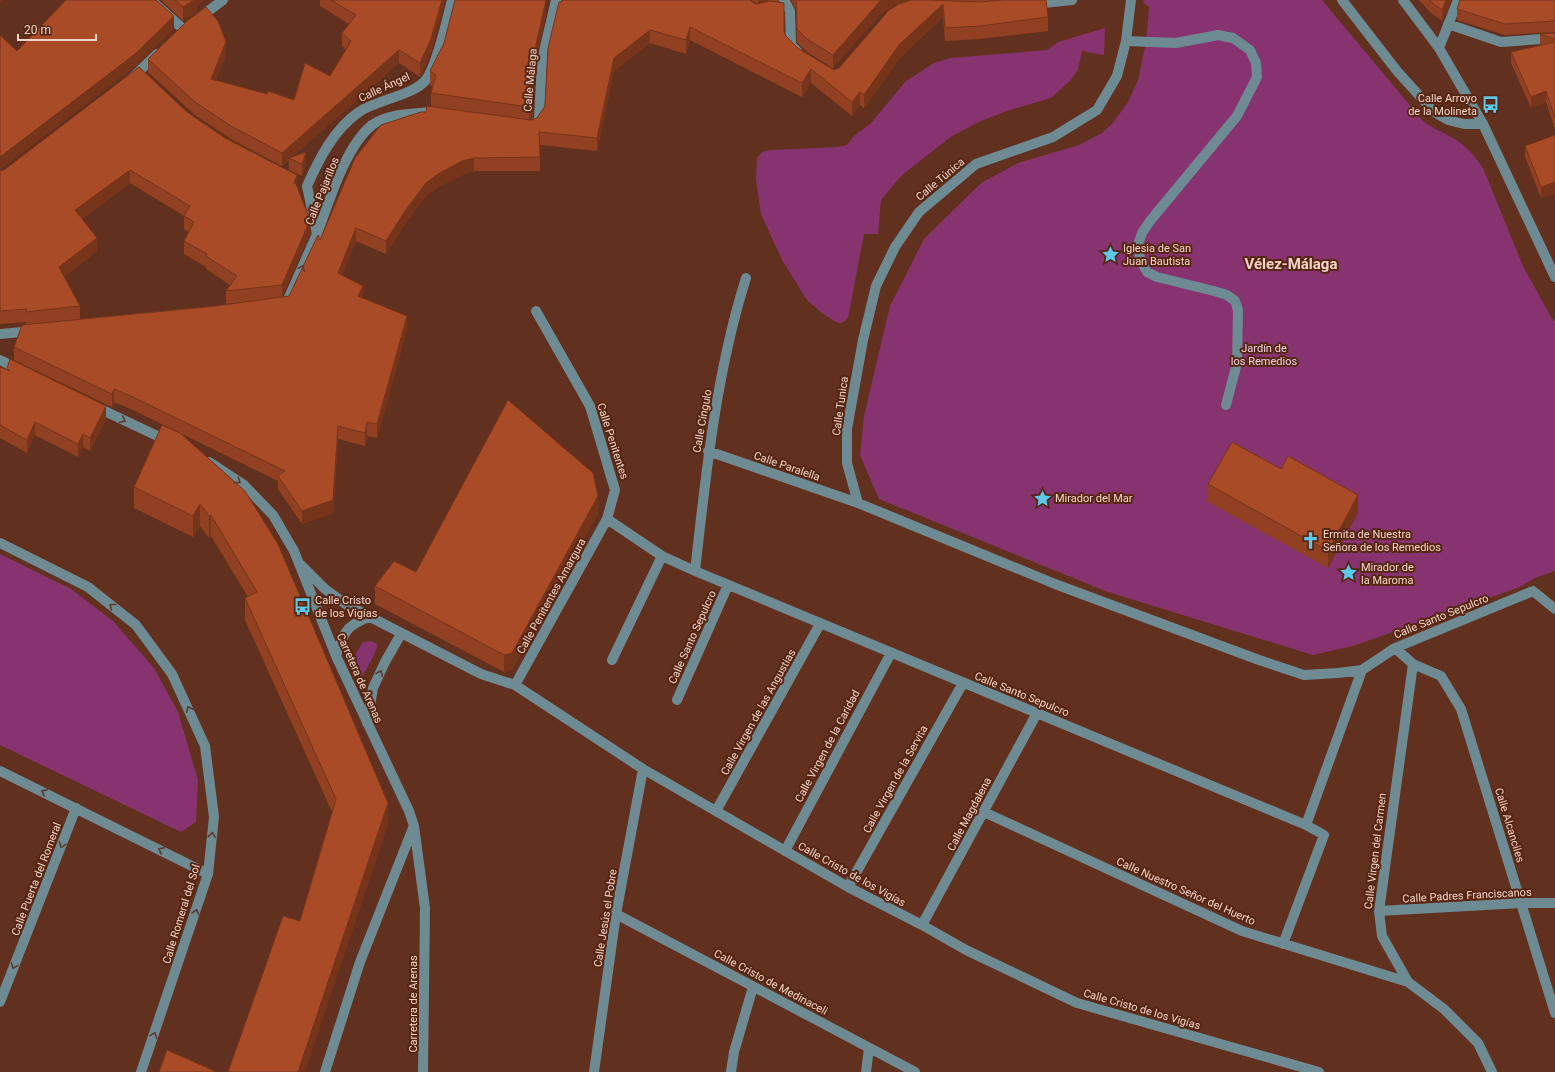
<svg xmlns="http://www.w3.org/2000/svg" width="1555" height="1072" font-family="Roboto,sans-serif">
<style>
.green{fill:#87336f}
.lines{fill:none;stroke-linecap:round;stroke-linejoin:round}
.minor{stroke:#6e8a93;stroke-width:10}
.wall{fill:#914021;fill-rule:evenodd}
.shaded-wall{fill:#76341b}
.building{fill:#a94b26;stroke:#76341b}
.oneway{stroke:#5b3a2d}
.labels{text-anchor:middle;stroke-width:4;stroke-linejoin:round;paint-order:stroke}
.street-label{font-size:11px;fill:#f4d4c9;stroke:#562613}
.poi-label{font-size:11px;fill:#f4d4c9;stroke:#562613;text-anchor:start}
.park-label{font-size:11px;fill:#f0d3e5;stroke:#562613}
.district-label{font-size:15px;font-weight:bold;fill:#f4d4c9;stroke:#562613}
</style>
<rect width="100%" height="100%" fill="#62301e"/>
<path class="green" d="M1144 0H1322L1423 121C1432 128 1441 131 1451 137 1465 144 1474 155 1483 168L1523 266 1551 317 1555 321V571L1535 578 1520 587 1353 646 1313 655 1108 592 879 499 860 455 864 416 890 306 924 239 981 183 1018 163 1079 145 1102 133 1113 123 1128 102 1138 80 1146 42 1149 7 1143 2Z
M1105 28 1104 55 1082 51 1078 70 1070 81 1051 98 1007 111 981 121 952 136 902 175 881 200 878 234H864L848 318 842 323H838L823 314 807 300 782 260 761 214 756 180 757 158 762 152 771 150 838 147 847 145 854 136 871 123 906 81 934 63 950 58 1047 50 1058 42Z
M0 554 71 589 113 621 154 668 178 712 198 780 196 822 181 832 0 745Z
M371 641 377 644C377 654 366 668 361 679H358L356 653 363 642Z"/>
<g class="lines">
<path class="minor" d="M151 0 183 29
M784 0 790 11 791 45 797 51
M1342 0 1397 71 1434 112 1448 120 1464 124H1483
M1403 0 1439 48 1483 124 1555 277
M1034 4 1072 0
M199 18 223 0
M1448 24 1501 42 1555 38
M1126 41 1176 43 1218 35 1233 38 1250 50 1256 63 1257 77 1237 116 1150 221 1142 233 1138 245 1140 259 1147 272 1157 277 1214 291 1227 295 1235 301 1238 310 1237 363 1226 405
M1439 48 1458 0
M131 79 157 54
M533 126 539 119 542 60 556 0
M307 186C319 159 334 129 359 112 376 100 411 96 425 81 437 67 447 19 452 0
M317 234C329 202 345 147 372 125 387 114 410 114 429 112
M282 304H286L317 234 307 186
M0 334 33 331
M0 360 20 370
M94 406 170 442
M708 451 858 503 1055 584 1259 660 1304 675 1338 673 1362 670 1395 648 1533 591 1555 609
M209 462 244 485 273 515 294 551 336 656 409 811 414 826 425 908 423 1072
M858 503 847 463V429L863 340 876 286 895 247 919 212 976 164 1053 137 1097 110 1117 76 1126 41 1131 0
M607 519 662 556 695 571 1306 825 1324 835 1283 944
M0 543 88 587 136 625 172 674 205 746 214 817 208 874 141 1072
M301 565 325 589 347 605 481 674 515 685 643 769 848 887 922 925 966 950 1077 1003 1319 1072
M695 571C706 473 716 373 746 278
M1395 648 1413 664 1379 911 1382 936 1408 982 1444 1009 1478 1043 1492 1072
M336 656C343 634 346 625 369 617
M612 660 662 556
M1413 664 1441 676 1461 709 1555 1013
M515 685 607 519 615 490 590 406 536 311
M677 700 728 585
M367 723 373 688 385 662 401 634
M0 771 208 874
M716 811 820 624
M984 812 1242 931 1408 982
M1306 825 1362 670
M785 851 891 653
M848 887 963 683
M1379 911 1521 903H1555
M616 914 915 1072
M922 925 1037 713
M0 1002 76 808
M325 1072 360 962 413 828
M594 1072 616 914 643 769
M731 1072 734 1052 753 987
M866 1072 869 1048"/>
</g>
<path class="wall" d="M161 0H204L197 6V11L183 21Z
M320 0H445L431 52 420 77 399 63 293 156 306 164 302 176 289 170V160L282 166 231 139 195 115 148 72V59L226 55 216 80 267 94 294 100 330 76 346 50 342 46V33L349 24 320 6Z
M751 0H779L778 2 784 32 786 36 799 49 834 70 839 68 900 4 894 5 881 13 833 68 807 52 797 42 796 9 791 0H1046L1048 17V31L980 39 945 41 943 17 899 59 864 108 860 105 852 116 811 83 802 97 690 40 686 54 650 43 614 71 597 151 540 145V171H474L462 175 438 187 426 196 405 224 386 254 356 241 342 275 363 297 407 329 377 438 367 436 365 446 338 439 333 513 302 524 278 489V481L133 410 114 402 112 407 14 360V347L26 325V322L1 324H0V171L4 170 187 112 297 186 310 233 282 297 289 296 320 240 426 112 431 107V93L433 86 430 85V71L546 12 536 59 533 116 529 120H531L537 118 545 106 561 2 758 4ZM130 183 184 216V229L189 232 184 241V254L206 267V269L230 285 226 291V304L255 301 216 306 80 319V306L64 277 97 251 82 219Z
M1419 0H1451L1442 21 1431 13Z
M1555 0V32L1505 35 1457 20V9Z
M1555 33V129L1546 102 1531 108 1511 63V52L1540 46V34Z
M1555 135V194L1541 198 1525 157V146Z
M0 367 7 370V368L106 419 90 451 83 447 78 457 35 435 27 453 0 438Z
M180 433 388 825 300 921 332 812 245 620V598L248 597 211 536 209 538 200 526 193 537 134 508V487Z
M1208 484 1358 513 1328 568 1208 502Z
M598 513 512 670 504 672 375 604V586L416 572Z"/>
<path class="shaded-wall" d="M0 0H3L0 4Z
M194 0H204L197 6V11L183 21V7Z
M442 0H445L431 52 420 77V63Z
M546 0V12L536 59 533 116 529 120V107L536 45Z
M758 0H768V1L758 4Z
M881 0H915L894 5 881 13 833 68V55Z
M1446 0H1451L1442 21V10Z
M943 4V17L899 59 864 108V95L899 45Z
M174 16V29L135 67 0 170V157Z
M690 27V40L686 54V40Z
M650 30V43L614 71 597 151V138L614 58Z
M226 42V55L211 92V79Z
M399 50V63L291 158H289V160L282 166V153Z
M811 69V83L802 97V83Z
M1546 91V102L1531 108V97Z
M860 92V105L852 116V102Z
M306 152V164L302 176V164Z
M474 158V171L462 175 438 187 426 196 405 224 386 254V241L405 211 426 183 438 174 462 161Z
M130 170V183L75 224V210Z
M297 175V188L294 183Z
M1555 182V194L1541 198V187Z
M310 220V233L282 298V285Z
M356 228V241L338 286V273Z
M97 238V251L59 281V267Z
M363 286V299L358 296Z
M407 316V329L377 438V424Z
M114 389V402L112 407V394Z
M106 406V419L90 451V438Z
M35 422V435L27 453V440Z
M367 422V436L365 446V433Z
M338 426V439L333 513 302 524V511Z
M83 434V447L78 457V444Z
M1358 495V513L1328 568V551Z
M598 496V513L512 670 504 672V655Z
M200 504V526L193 537V516Z
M211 515V536L209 538V516Z
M388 803V825L305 1072H298Z"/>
<path class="building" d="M66 0H156L174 16 135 54 0 157V35L17 51Z
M175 0H194L183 7Z
M331 0H442L431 39 420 63 399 50 282 153 231 126 195 102 148 59 187 21 206 7 218 21 226 42 211 79 267 94 268 91 294 100 305 63 330 76 351 41 342 33 356 15Z
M455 0H546L536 45 533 103 529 107 431 93 436 75 430 71 444 43Z
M562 0H749L756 4 770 1 784 3V32L786 36 799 49 834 70 839 68 889 10 899 4 912 0H928L980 2 1003 0H1046L1048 17 980 26 945 28 943 4 899 45 864 95 860 92 852 102 811 69 802 83 690 27 686 40 650 30 614 58 597 138 539 132 540 157 474 158 462 161 438 174 426 183 405 211 386 241 356 228 338 273 363 286 358 296 407 316 377 424 367 422 365 433 338 426 333 500 302 511 278 476 285 471 133 397 114 389 112 394 14 347 22 325 216 306 289 296 318 235 320 240 355 158 381 125 421 112H426L427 106 531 120 537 118 545 106 548 48 559 2H561Z
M796 0H881L833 55 807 39 797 29Z
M1429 0H1446L1442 10Z
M1460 0H1555V21L1505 24 1457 9Z
M1555 33V39L1540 34Z
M1555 42V118L1546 91 1531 97 1511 52Z
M139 67 187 112 225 138 297 175 294 183 296 184 310 220 282 285 226 291 237 276 206 256 207 254 184 241 194 222 184 216 190 206 130 170 75 210 97 238 59 267 80 306 26 312 27 309 1 311H0V171L4 170Z
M1555 135V182L1541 187 1525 146Z
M306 152 302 164 289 158Z
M10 359 106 406 90 438 83 434 78 444 35 422 27 440 0 425V367L10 371 7 368Z
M508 400 593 473 598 496 512 653 504 655 375 586 394 561 416 572Z
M162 425 180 433 245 491 278 544 388 803 298 1072H228L283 916 300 921 336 799 245 598 257 592 211 515 209 516 200 504 193 516 134 487Z
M1232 442 1281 469 1288 456 1358 495 1328 551 1208 484Z
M167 1050 217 1072H159Z"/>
<defs><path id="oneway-chevron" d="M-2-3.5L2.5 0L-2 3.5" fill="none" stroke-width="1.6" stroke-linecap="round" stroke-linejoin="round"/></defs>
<g class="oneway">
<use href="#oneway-chevron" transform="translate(302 268) rotate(-66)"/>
<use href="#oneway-chevron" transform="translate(123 420) rotate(26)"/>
<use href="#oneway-chevron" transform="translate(238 481) rotate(34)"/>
<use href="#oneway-chevron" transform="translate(112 606) rotate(-142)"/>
<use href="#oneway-chevron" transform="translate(380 673) rotate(-66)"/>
<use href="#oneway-chevron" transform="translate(189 709) rotate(-115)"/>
<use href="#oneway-chevron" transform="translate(44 792) rotate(-154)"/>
<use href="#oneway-chevron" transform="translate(212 835) rotate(-84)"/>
<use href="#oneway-chevron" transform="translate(62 845) rotate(111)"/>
<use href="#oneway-chevron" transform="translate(161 850) rotate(-154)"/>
<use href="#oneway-chevron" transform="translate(196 912) rotate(-72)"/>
<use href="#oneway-chevron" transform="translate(14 966) rotate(111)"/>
<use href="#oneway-chevron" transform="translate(154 1035) rotate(-70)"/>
</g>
<defs>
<symbol id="bus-bare" viewBox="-9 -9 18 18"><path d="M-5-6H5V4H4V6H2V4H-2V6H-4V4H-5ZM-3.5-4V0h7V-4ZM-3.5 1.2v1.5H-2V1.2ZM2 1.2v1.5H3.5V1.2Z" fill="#5cc7e8" stroke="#562613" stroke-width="2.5" paint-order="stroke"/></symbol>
<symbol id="sight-bare" viewBox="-9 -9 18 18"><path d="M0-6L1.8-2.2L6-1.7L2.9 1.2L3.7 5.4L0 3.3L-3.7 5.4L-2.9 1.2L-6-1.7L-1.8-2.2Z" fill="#5cc7e8" stroke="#562613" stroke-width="2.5" paint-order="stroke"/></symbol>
<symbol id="church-bare" viewBox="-9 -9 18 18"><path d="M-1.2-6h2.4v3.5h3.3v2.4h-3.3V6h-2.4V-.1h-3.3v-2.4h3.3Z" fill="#5cc7e8" stroke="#562613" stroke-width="2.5" paint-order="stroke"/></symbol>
</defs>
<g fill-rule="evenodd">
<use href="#bus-bare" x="1478" y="92" width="25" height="25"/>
<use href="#sight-bare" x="1098" y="242" width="25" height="25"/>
<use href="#sight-bare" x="1030" y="486" width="25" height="25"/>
<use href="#church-bare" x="1298" y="528" width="25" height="25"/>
<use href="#sight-bare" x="1336" y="560" width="25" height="25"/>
<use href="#bus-bare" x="290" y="594" width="25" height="25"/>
</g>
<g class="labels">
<g class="street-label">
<text transform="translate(530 80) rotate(-85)" y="4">Calle Málaga</text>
<text transform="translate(384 87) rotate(-25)" y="4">Calle Ángel</text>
<text transform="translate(940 179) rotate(-40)" y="4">Calle Túnica</text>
<text transform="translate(322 191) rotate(-68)" y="4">Calle Pajarillos</text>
<text transform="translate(840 406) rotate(-82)" y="4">Calle Tunica</text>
<text transform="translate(702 421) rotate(-80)" y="4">Calle Cíngulo</text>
<text transform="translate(613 441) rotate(72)" y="4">Calle Penitentes</text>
<text transform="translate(787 466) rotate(19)" y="4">Calle Paralella</text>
<text transform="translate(551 596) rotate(-61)" y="4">Calle Penitentes Amargura</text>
<text transform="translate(1441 616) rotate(-22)" y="4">Calle Santo Sepulcro</text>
<text transform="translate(692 637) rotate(-66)" y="4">Calle Santo Sepulcro</text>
<text transform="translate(360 678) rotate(66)" y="4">Carretera de Arenas</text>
<text transform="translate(1022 694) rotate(22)" y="4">Calle Santo Sepulcro</text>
<text transform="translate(758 712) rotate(-61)" y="4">Calle Virgen de las Angustias</text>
<text transform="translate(827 746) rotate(-62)" y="4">Calle Virgen de la Caridad</text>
<text transform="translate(895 779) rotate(-61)" y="4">Calle Virgen de la Servita</text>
<text transform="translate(969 814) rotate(-62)" y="4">Calle Magdalena</text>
<text transform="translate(1510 825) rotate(73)" y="4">Calle Alcanciles</text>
<text transform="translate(1375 851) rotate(-83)" y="4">Calle Virgen del Carmen</text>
<text transform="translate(852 874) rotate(29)" y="4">Calle Cristo de los Vigías</text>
<text transform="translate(36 879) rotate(-69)" y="4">Calle Puerta del Romeral</text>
<text transform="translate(1186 891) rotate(24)" y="4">Calle Nuestro Señor del Huerto</text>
<text transform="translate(1467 895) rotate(-3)" y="4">Calle Padres Franciscanos</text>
<text transform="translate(181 914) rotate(-73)" y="4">Calle Romeral del Sol</text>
<text transform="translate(605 918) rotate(-81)" y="4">Calle Jesús el Pobre</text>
<text transform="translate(771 982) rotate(28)" y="4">Calle Cristo de Medinaceli</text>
<text transform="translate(413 1004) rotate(-90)" y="4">Carretera de Arenas</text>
<text transform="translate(1142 1009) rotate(16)" y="4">Calle Cristo de los Vigías</text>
</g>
<g class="poi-label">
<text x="1477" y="102" text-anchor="end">Calle Arroyo<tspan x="1477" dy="13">de la Molineta</tspan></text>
<text x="1123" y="252">Iglesia de San<tspan x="1123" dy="13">Juan Bautista</tspan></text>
<text x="1055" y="502">Mirador del Mar</text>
<text x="1323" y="538">Ermita de Nuestra<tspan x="1323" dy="13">Señora de los Remedios</tspan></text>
<text x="1361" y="571">Mirador de<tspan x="1361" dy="13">la Maroma</tspan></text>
<text x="315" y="604">Calle Cristo<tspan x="315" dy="13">de los Vigías</tspan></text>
</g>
<g class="park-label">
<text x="1264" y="352">Jardín de<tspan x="1264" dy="13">los Remedios</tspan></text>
</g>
<g class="district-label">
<text x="1291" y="269">Vélez-Málaga</text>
</g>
</g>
<path d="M18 34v6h78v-6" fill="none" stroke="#f4d4c9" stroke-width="2"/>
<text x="24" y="34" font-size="12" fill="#f4d4c9" stroke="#562613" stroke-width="3" paint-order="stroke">20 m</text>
</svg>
